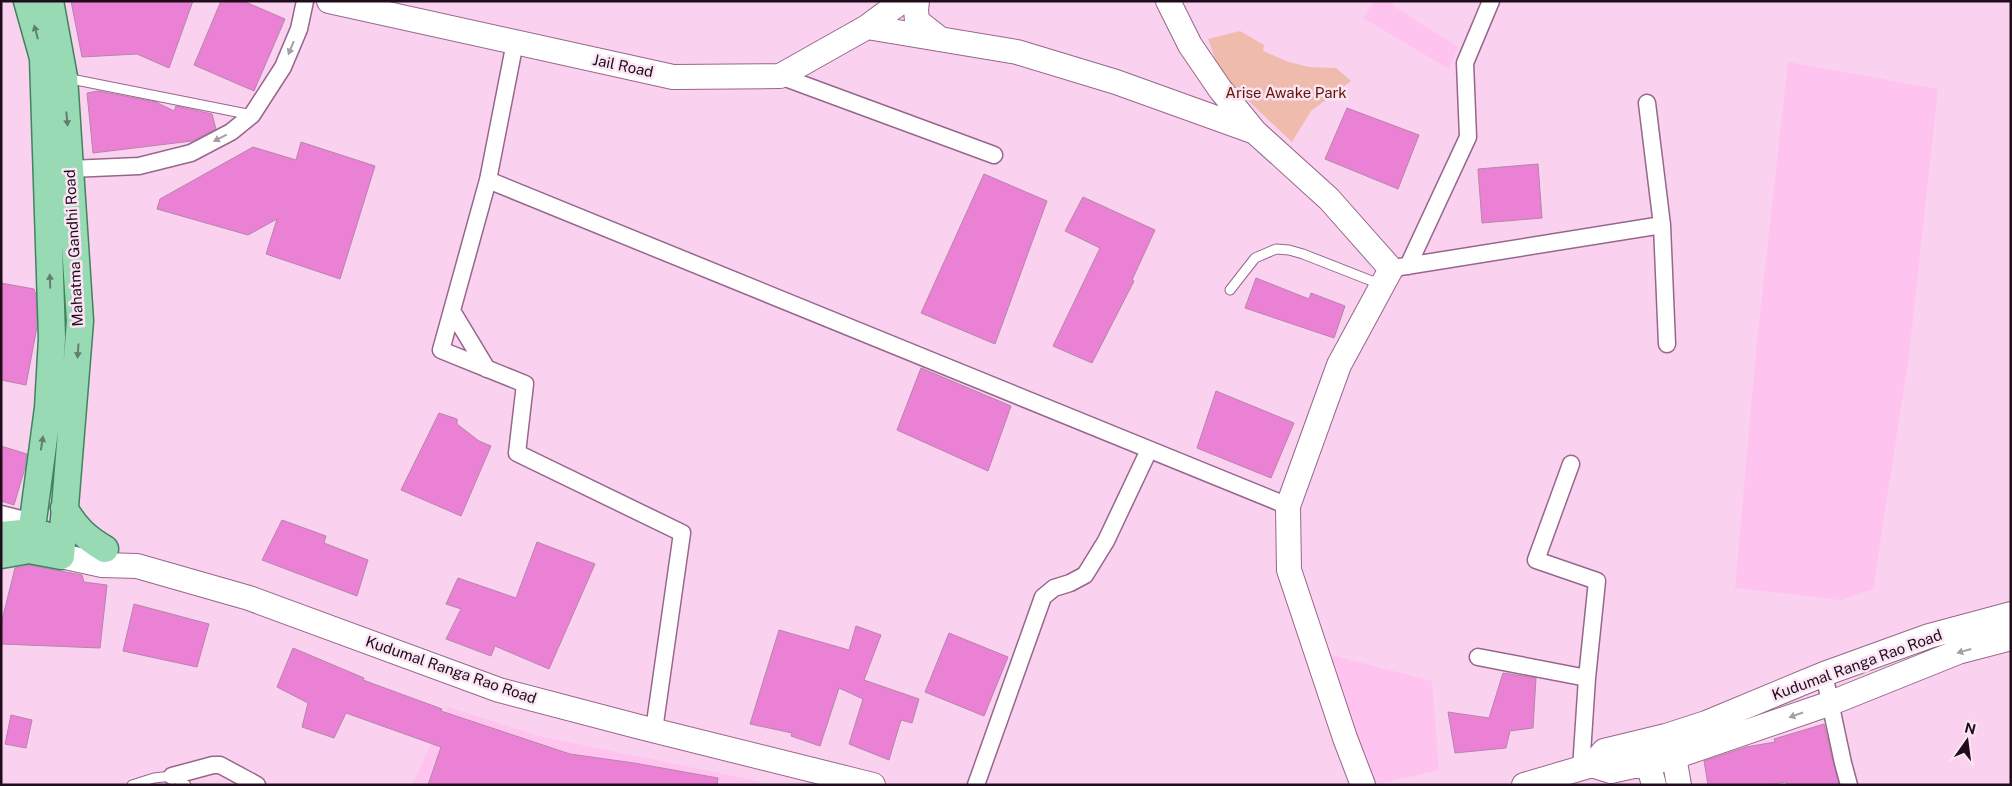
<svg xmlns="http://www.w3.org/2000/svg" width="2012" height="786" font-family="'Public Sans',sans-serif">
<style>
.built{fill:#fec3ef}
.green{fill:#efbbad}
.building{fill:#eb81d5;stroke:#b685aa}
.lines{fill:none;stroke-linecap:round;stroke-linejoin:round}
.lane-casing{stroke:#96678b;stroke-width:11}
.street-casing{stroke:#96678b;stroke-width:19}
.secondary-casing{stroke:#96678b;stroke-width:26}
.primary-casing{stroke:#40835e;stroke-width:29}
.lane{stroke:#fff;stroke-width:9}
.street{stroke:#fff;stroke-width:16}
.secondary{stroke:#fff;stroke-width:24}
.primary{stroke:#97dab4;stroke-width:26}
.oneway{fill:#617e6f}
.oneway2{fill:#a59ea4}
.labels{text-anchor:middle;stroke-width:5;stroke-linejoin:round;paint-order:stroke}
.street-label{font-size:15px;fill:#1f0d1b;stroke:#fbe5f5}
.park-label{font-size:15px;fill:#631400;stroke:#fbe5f5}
</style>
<rect width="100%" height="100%" fill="#fbd1f0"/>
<path class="built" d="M1375 1H1394L1392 5 1458 47 1449 69 1363 18Z
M1788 62 1938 89 1909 355 1873 589 1841 600 1735 588 1757 341Z
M1323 653 1432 681 1439 770 1378 784 1364 768Z
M448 707 539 736 757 781 767 785H412Z"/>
<path class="green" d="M1240 31 1264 45 1263 51 1289 62 1309 67 1336 68 1351 81 1311 111 1292 142 1221 75 1208 39Z"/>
<path class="building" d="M71 1H193L169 68 137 54 82 57Z
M221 1H243L285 19 254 91 194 65Z
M98 91 156 102 174 111 176 106 212 114 216 129 192 141 93 153 87 93Z
M1347 108 1419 135 1398 189 1325 159Z
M301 142 375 166 340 279 266 254 277 219 248 235 157 209 160 199 253 147 296 160Z
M1538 164 1542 218 1482 223 1478 169Z
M984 174 1047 201 995 344 921 313Z
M1083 197 1155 230 1132 280 1134 281 1092 363 1053 346 1100 248 1065 231Z
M1256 278 1309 299 1311 293 1345 306 1334 338 1245 308Z
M1 283 34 289 36 295 37 327 26 385 1 380Z
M921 368 1011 406 988 471 897 430Z
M1216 391 1294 423 1271 478 1197 448Z
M439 413 457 419V424L479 441 491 446 461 516 401 490Z
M1 446 27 454 25 468 14 505 1 501Z
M282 520 326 536 324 543 368 560 357 596 262 560Z
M537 542 595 564 549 669 495 646 491 656 446 639 461 609 446 604 458 578 516 598Z
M29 565 82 575 84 582 107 585 100 648 1 644V624L15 568Z
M134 604 209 624 197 667 123 651Z
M856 626 881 635 864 680 919 699 912 723 901 720 889 760 849 744 863 699 839 688 820 746 791 736 792 733 750 724 779 630 849 650Z
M949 633 1008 657 984 716 925 692Z
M293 648 364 678 363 680 442 709 441 711 570 754 634 763 718 778 717 785H428L441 747 346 713 334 738 302 727 308 703 277 687Z
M1503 673 1536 678 1533 728 1510 731 1506 748 1455 753 1448 712 1489 718Z
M11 715 32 720 26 748 5 744Z
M1824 724 1839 785H1787L1786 782 1767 785H1708L1704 761 1746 747 1775 742 1774 739Z"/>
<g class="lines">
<defs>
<path id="lane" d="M66 78 252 115
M1230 290 1255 258 1276 249 1289 250 1303 254 1382 285
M132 785 154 778 172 776 186 785"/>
<path id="street" d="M515 42 488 180 441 350 525 384 517 453 682 533 654 730
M780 76 994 155
M1647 103 1662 225 1667 344
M70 169 139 166 191 153 231 132 252 115 283 67 299 29 305 1
M488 180 1288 506
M1408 266 1468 137 1465 63 1491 1
M1400 267 1662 225
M452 311 487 369
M1571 464 1536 560 1597 581 1587 678 1581 769
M1 514 21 519
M1478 657 1587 678
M1824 674 1843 763 1849 785
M172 776 213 765H220L257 785
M976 785 1043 597 1054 588 1070 583 1085 575 1106 541 1149 450"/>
<path id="secondary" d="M329 1 673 77 780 76 867 27 902 1
M917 1 916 10 917 21 940 39
M1168 1 1190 45 1220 89 1255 132
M867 27 1017 52 1116 82 1255 132 1329 199 1391 269 1339 365 1288 506 1289 570 1345 738 1363 785
M61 556 102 565 137 566 249 598 499 690 640 727 873 785
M1668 742 1674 757 1679 785
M1644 748 1654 785
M1592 765 1604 751 1666 736 1706 723 1824 674 1929 636 2011 614
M1524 785 1592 765 1611 771 1674 757 1831 703 1958 652 2011 638"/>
<path id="primary" d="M27 1 43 58 52 338 48 408 29 550
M64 508C76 528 85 537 105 549
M1 535 32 532 45 535
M1 555 29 550 61 556 80 321 64 77 50 1"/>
</defs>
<use href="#lane" class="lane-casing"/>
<use href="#street" class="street-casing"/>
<use href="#secondary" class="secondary-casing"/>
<use href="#primary" class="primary-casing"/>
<use href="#lane" class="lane"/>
<use href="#street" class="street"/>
<use href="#secondary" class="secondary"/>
<use href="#primary" class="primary"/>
</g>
<defs><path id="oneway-solid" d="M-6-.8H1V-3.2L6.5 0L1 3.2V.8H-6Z" transform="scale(1.25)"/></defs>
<g class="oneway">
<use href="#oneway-solid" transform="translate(36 32) rotate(-105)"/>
<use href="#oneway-solid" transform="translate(67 119) rotate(85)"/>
<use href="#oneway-solid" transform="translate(50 281) rotate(-92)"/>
<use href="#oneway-solid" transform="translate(78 351) rotate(94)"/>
<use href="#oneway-solid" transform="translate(42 443) rotate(-81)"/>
</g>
<g class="oneway2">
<use href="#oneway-solid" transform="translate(291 48) rotate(112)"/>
<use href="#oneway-solid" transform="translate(220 138) rotate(153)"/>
<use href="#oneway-solid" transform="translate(1964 651) rotate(164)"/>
<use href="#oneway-solid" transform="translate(1796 715) rotate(161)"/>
</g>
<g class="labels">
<g class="street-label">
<text transform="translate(623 66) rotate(12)" y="5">Jail Road</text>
<text transform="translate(74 248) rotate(-93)" y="5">Mahatma Gandhi Road</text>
<text transform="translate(1857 665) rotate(-20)" y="5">Kudumal Ranga Rao Road</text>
<text transform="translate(451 670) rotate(19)" y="5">Kudumal Ranga Rao Road</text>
</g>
<g class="park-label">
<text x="1286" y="98">Arise Awake Park</text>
</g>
</g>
<rect width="2012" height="786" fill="none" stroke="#1f0d1b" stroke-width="5"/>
<g transform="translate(1967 741) rotate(14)" stroke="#fbe5f5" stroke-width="4" paint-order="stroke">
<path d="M0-4L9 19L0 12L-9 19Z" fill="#1f0d1b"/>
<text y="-8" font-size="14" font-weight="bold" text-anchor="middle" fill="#1f0d1b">N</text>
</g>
</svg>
